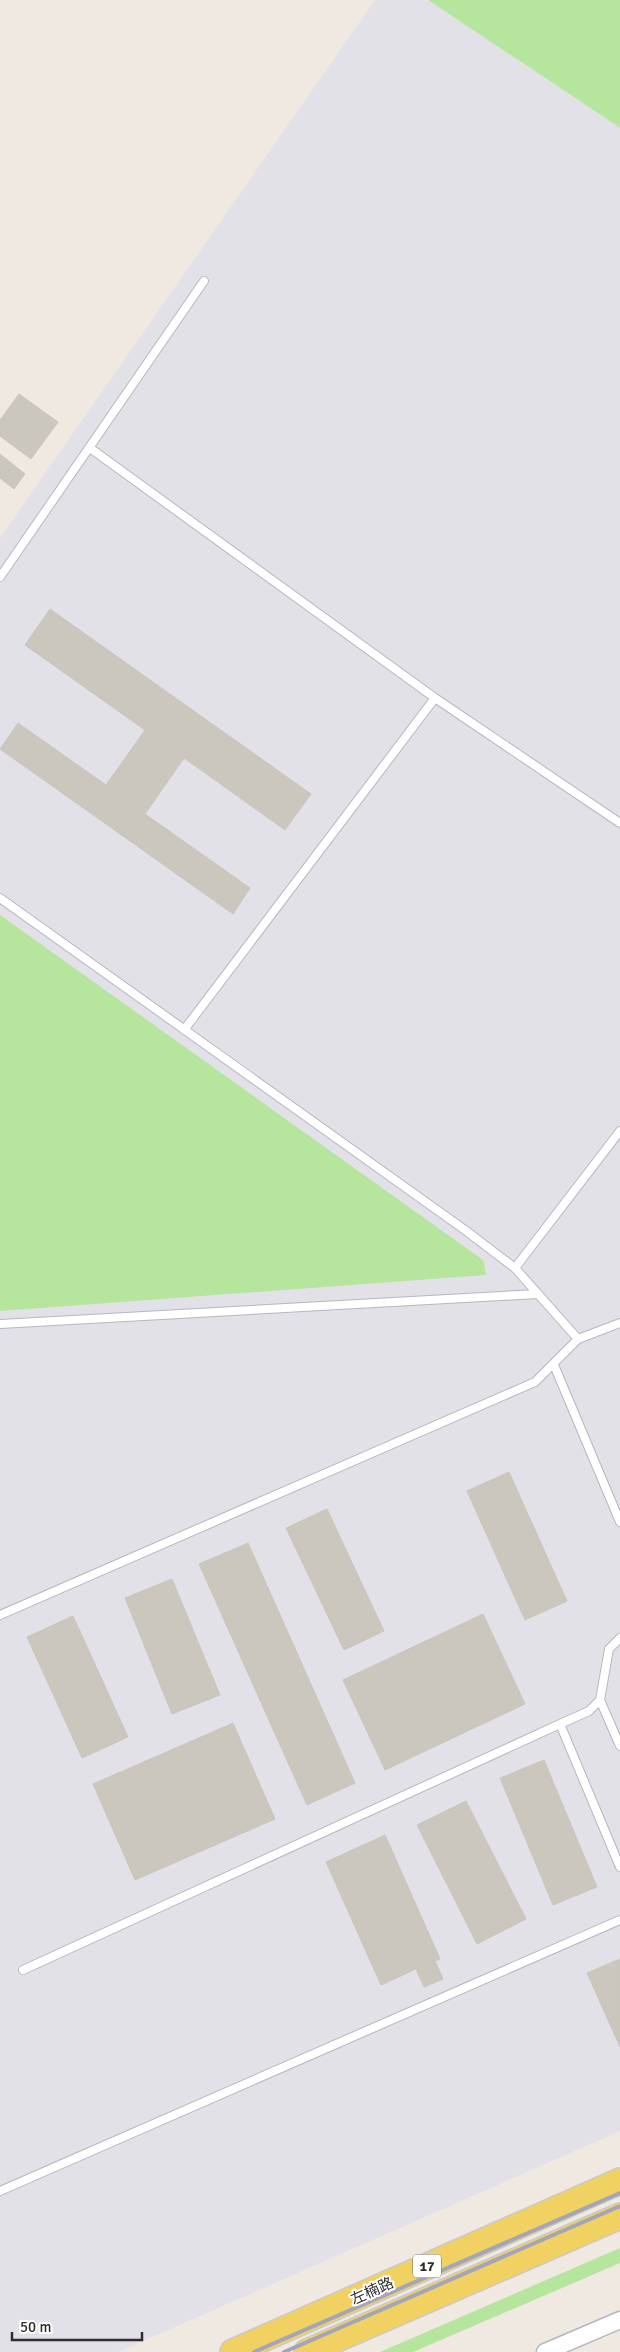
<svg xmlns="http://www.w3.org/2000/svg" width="620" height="2352" font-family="Signika,'Noto Sans TC',sans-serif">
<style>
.industrial{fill:#e3e1e8}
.green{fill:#b6e59e}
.building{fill:#cbc7bf;stroke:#cbc5ba}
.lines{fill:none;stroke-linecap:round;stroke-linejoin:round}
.service-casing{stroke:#b4b7c1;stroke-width:10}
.minor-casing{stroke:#b4b7c1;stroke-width:19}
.primary-casing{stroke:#c9c9c9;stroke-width:28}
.service{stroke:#fff;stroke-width:8}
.minor{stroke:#fff;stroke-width:16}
.primary{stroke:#f2d163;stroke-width:25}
.rail{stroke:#a3a6b8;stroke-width:4}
.labels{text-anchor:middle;stroke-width:4;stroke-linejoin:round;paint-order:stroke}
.shield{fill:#fff;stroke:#6d6d6d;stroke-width:1}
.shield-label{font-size:14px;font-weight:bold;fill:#2e2e2e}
.street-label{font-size:15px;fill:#2e2e2e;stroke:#fff}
</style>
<rect width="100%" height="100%" fill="#efe9e1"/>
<path class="industrial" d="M375 0H428L620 128V2131L118 2352H0V538Z"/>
<path class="green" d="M428 0H620V128Z
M0 915 483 1260 486 1275 0 1311Z
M620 2248V2263L413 2352H380Z"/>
<path class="building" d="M19 394 58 422 31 459 0 436V420Z
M0 454 25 474 14 489 0 478Z
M50 609 311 794 285 830 184 758 145 814 250 888 233 914 0 749 18 723 106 785 145 730 25 645Z
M509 1472 567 1601 525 1620 467 1491Z
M327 1509 384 1631 344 1650 286 1528Z
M248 1543 355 1783 307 1805 199 1564Z
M172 1579 220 1695 172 1714 125 1598Z
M483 1614 525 1704 385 1770 343 1680Z
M73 1616 128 1737 82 1758 27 1637Z
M233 1723 275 1819 135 1880 93 1784Z
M544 1760 597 1887 553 1905 500 1778Z
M466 1801 526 1919 477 1944 417 1825Z
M385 1835 440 1959 435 1961 443 1979 424 1987 416 1969 381 1985 326 1862Z
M620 1959V2047L587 1973Z"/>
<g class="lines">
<defs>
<path id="service" d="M90 448 435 698 620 823
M0 577 204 281
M0 898 465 1230 515 1268 578 1339
M184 1030 435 698
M515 1268 620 1131
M0 1324 537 1294
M554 1365 620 1522
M0 1615 535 1382 578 1339 620 1323
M620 1638 609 1649 600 1700 620 1746
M560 1724 589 1711 600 1700
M23 1970 560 1724 620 1867
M0 2191 620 1920"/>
<path id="minor" d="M545 2352 620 2320"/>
<path id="primary" d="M233 2352 620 2181
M307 2352 620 2216"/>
</defs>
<use href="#service" class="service-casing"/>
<use href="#minor" class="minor-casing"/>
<use href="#primary" class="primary-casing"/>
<use href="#service" class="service"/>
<use href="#minor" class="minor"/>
<use href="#primary" class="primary"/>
<path class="rail" d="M254 2352 620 2193
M284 2352 620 2206"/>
</g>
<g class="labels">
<rect class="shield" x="413" y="2254.5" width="28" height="23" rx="4"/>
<g class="shield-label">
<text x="427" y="2271">17</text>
</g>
<g class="street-label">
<text transform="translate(372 2291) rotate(-24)" y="5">左楠路</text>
</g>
</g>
<path d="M12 2332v8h130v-8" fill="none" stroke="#2e2e2e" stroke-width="2.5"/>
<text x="20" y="2332" font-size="15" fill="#2e2e2e" stroke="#ffffff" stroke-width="4" paint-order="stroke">50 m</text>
</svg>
